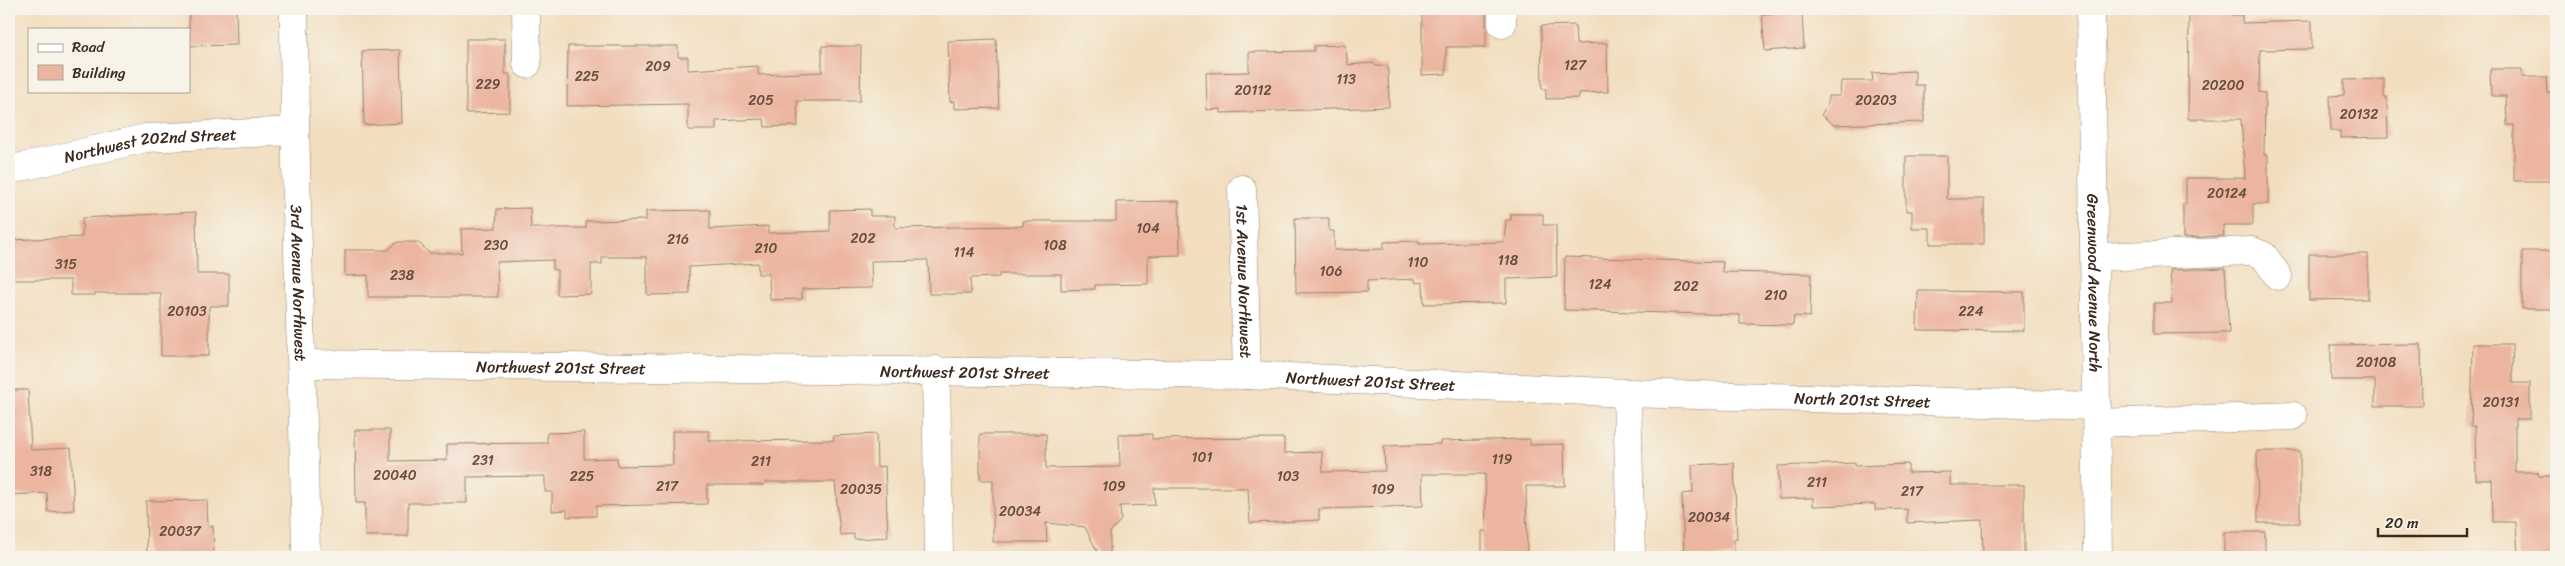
<svg xmlns="http://www.w3.org/2000/svg" width="2565" height="566" font-family="Sriracha,sans-serif">
<style>
.building{fill:#ecb5a0}
.lines{fill:none;stroke-linecap:round;stroke-linejoin:round}
.minor-casing{stroke:#96846e;stroke-width:29}
.minor{stroke:#fff;stroke-width:28}
.labels{text-anchor:middle;stroke-width:4.5;stroke-linejoin:round;paint-order:stroke}
.number-label{font-size:14px;fill:#674d3e}
.street-label{font-size:16px;fill:#3b2a1e;stroke:#f7f3e8}
</style>
<rect width="100%" height="100%" fill="#f7f3e8"/>
<filter id="ink" filterUnits="userSpaceOnUse"><feTurbulence type="fractalNoise" baseFrequency=".02" numOctaves="2"/><feDisplacementMap in="SourceGraphic" scale="10" xChannelSelector="R" yChannelSelector="G"/><feConvolveMatrix kernelMatrix="1 2 1 2 8 2 1 2 1" color-interpolation-filters="sRGB"/></filter>
<filter id="wash" filterUnits="userSpaceOnUse"><feTurbulence type="fractalNoise" baseFrequency=".0096" numOctaves="4" result="noise"/><feDisplacementMap in="SourceGraphic" scale="20" xChannelSelector="R" yChannelSelector="G"/><feGaussianBlur stdDeviation="1.12" result="paint"/><feColorMatrix in="noise" values="0 0 0 0 0 0 0 0 0 0 0 0 0 0 0 0 0 1.4 0 .05"/><feComposite in="paint" operator="in"/></filter>
<g filter="url(#wash)">
<rect width="100%" height="100%" fill="#f2debf"/>
<g id="blocks">
<path class="building" d="M189 9H236L237 45 189 46Z
M1422 9H1486V47H1446V74L1422 75Z
M2189 9H2232V15H2242V23L2312 21V49L2260 50 2259 92 2265 93 2264 155H2268V204H2253V225H2223L2224 236 2183 238V204H2186V178H2245L2241 119H2188Z
M1793 13 1794 15 1802 14 1804 48 1765 51 1762 14Z
M1575 25 1576 44 1607 43 1608 92 1579 93V98L1546 99V89H1542L1541 26Z
M466 39H505V74H510V112L466 113Z
M996 39 999 108 954 109V101L950 102 948 41Z
M1345 45 1348 65 1373 63 1376 66H1388L1389 107 1221 113V109L1207 110 1206 73 1249 72V52L1314 51V46Z
M568 46H678V57H688V70L758 66V75L822 72V46H861L860 101H797L798 126 765 127 764 119 716 121V130H688V104L567 106Z
M400 50 402 123 364 125 362 51Z
M2490 69H2522V77H2546L2547 93 2552 92 2553 127H2556V181H2514V125H2507L2506 96H2491Z
M1915 71V85H1924V122L1834 125 1821 115 1828 104V96H1840L1841 81H1873L1872 73Z
M2384 79V97H2387L2388 137 2340 138V131H2331L2330 96 2344 95V80Z
M1906 156H1947V199H1984V244H1930V228H1912V211H1906Z
M1179 201 1180 255 1148 256V284L1095 285V289L1061 290V274H999V277L970 278 971 294H929L928 260 871 261 872 288 802 289V299L770 300 769 274H758V263L689 267 690 294 647 295V257H602V264H591V294L557 295V270H553V260L497 262 498 297H368V275L345 276V250H388L397 242H418L429 253H462L461 229 496 228 497 209 530 208 531 228H586V221L646 220V211L710 210V229L768 226V233L830 231V210L870 209V216H895V228L1023 226V221H1116V202Z
M196 212 197 274H229V306H209V356H161V293H95V295H71V280H9V240L82 237V218Z
M1511 214H1543V225H1556L1557 277 1506 279V303L1424 304 1423 282 1416 283 1415 279 1367 281V292L1296 293 1295 218H1329V231H1334V250L1384 249V242L1419 241V244L1504 242 1506 220H1511Z
M2522 251H2556V309H2522Z
M2309 254H2368V299L2309 300Z
M1565 257 1723 262 1722 272 1811 274 1810 317 1794 316 1793 325 1740 324V315L1564 310Z
M2225 268 2229 333 2154 334V303H2172L2170 270Z
M1918 291 2024 292V331L1917 330Z
M2421 344 2422 406H2375V380H2331V345Z
M2473 344H2512L2513 383H2530V419H2515V472H2538L2539 476H2556V516H2554L2555 557H2518L2516 522H2493L2492 480H2476L2475 426H2471Z
M9 390H28L31 450 71 448 74 510 48 512 47 493 9 495Z
M355 430H390V461L447 460V444L547 443V433L584 432V459L617 458 618 466 673 465 672 431H709V441L834 440 833 436 876 434 877 467 885 466 888 537 854 539V534L840 535 835 482H765V485H707V504L596 506V516L567 517V510L552 511V492H545V476L467 477V503H408V536H365V503H356Z
M980 434H1046V468L1120 467 1119 435 1152 434V439L1284 438V453L1322 452 1323 472 1385 471 1384 446 1440 444V441L1530 439V445L1564 444 1565 486H1526L1527 557H1482V531H1486L1485 474H1422L1423 506 1319 509V520L1278 522 1250 523 1248 488H1154L1155 505 1120 506 1121 520 1110 532V557H1100L1085 527 1046 523 1047 542H993V480H980Z
M2257 451H2300V523H2258Z
M1734 463 1737 539 1734 540V557H1684L1682 494 1693 493 1692 465Z
M1855 463V466L1908 464V473L1950 472V485H2024V557H1983L1982 520 1907 523V509L1875 510V504L1813 506V498L1779 499 1778 466Z
M207 500 208 526H213L214 557H147L146 501Z
M2224 532H2265V557H2224Z"/>
</g>
</g>
<g filter="url(#ink)">
<use href="#blocks" fill-opacity="0" stroke="#96846e" stroke-width="1"/>
<g class="lines">
<defs>
<g id="minor">
<path id="s1" d="M294 9C294 192 303 374 306 557"/>
<path d="M526 9 527 64"/>
<path id="s2" d="M2091 9 2098 557"/>
<path d="M1502 24V9"/>
<path id="s3" d="M9 170 146 138 294 131"/>
<path id="s4" d="M1242 189 1247 375"/>
<path d="M2095 257 2252 251 2264 256 2278 276"/>
<path id="s5" d="M303 364 1247 375 1627 393 2097 406"/>
<path d="M936 370 939 557"/>
<path d="M1627 393 1631 557"/>
<path d="M2097 423 2293 416"/>
</g>
</defs>
<use href="#minor" class="minor-casing"/>
<use href="#minor" class="minor"/>
</g>
</g>
<g class="labels">
<g class="number-label">
<text x="1575" y="70">127</text>
<text x="658" y="71">209</text>
<text x="587" y="81">225</text>
<text x="1346" y="84">113</text>
<text x="488" y="89">229</text>
<text x="2223" y="90">20200</text>
<text x="1253" y="95">20112</text>
<text x="761" y="105">205</text>
<text x="1876" y="105">20203</text>
<text x="2359" y="119">20132</text>
<text x="2227" y="198">20124</text>
<text x="1148" y="233">104</text>
<text x="863" y="243">202</text>
<text x="678" y="244">216</text>
<text x="496" y="250">230</text>
<text x="1055" y="250">108</text>
<text x="766" y="253">210</text>
<text x="964" y="257">114</text>
<text x="1508" y="265">118</text>
<text x="1418" y="267">110</text>
<text x="66" y="269">315</text>
<text x="1331" y="276">106</text>
<text x="402" y="280">238</text>
<text x="1600" y="289">124</text>
<text x="1686" y="291">202</text>
<text x="1776" y="300">210</text>
<text x="187" y="316">20103</text>
<text x="1971" y="316">224</text>
<text x="2376" y="367">20108</text>
<text x="2501" y="407">20131</text>
<text x="1202" y="462">101</text>
<text x="1502" y="464">119</text>
<text x="483" y="465">231</text>
<text x="761" y="466">211</text>
<text x="41" y="476">318</text>
<text x="395" y="480">20040</text>
<text x="582" y="481">225</text>
<text x="1288" y="481">103</text>
<text x="1817" y="487">211</text>
<text x="667" y="491">217</text>
<text x="1114" y="491">109</text>
<text x="861" y="494">20035</text>
<text x="1383" y="494">109</text>
<text x="1912" y="496">217</text>
<text x="1020" y="516">20034</text>
<text x="1709" y="522">20034</text>
<text x="180" y="536">20037</text>
</g>
<g class="street-label">
<text dy="6" stroke="none"><textPath href="#s3" startOffset="144">Northwest 202nd Street</textPath></text>
<text dy="6" stroke="none"><textPath href="#s4" startOffset="92">1st Avenue Northwest</textPath></text>
<text dy="6" stroke="none"><textPath href="#s1" startOffset="274">3rd Avenue Northwest</textPath></text>
<text dy="6" stroke="none"><textPath href="#s2" startOffset="274">Greenwood Avenue North</textPath></text>
<text dy="6" stroke="none"><textPath href="#s5" startOffset="258">Northwest 201st Street</textPath></text>
<text dy="6" stroke="none"><textPath href="#s5" startOffset="662">Northwest 201st Street</textPath></text>
<text dy="6" stroke="none"><textPath href="#s5" startOffset="1068">Northwest 201st Street</textPath></text>
<text dy="6" stroke="none"><textPath href="#s5" startOffset="1560">North 201st Street</textPath></text>
</g>
</g>
<rect width="2565" height="566" fill="none" stroke="#f7f3e8" stroke-width="30"/>
<rect x="28" y="28" width="162" height="65" fill="#f7f3e8" stroke="#aca397"/>
<rect x="38" y="44" width="25" height="8" fill="#ffffff" stroke="#aca397"/>
<text x="72" y="52" font-size="15" fill="#3b2a1e">Road</text>
<rect x="38" y="65" width="25" height="15" fill="#ecb5a0" stroke="#aca397"/>
<text x="72" y="78" font-size="15" fill="#3b2a1e">Building</text>
<path d="M2378 528v8h89v-8" fill="none" stroke="#3b2a1e" stroke-width="2.5"/>
<text x="2385" y="528" font-size="15" fill="#3b2a1e" stroke="#f7f3e8" stroke-width="4" paint-order="stroke">20 m</text>
</svg>
